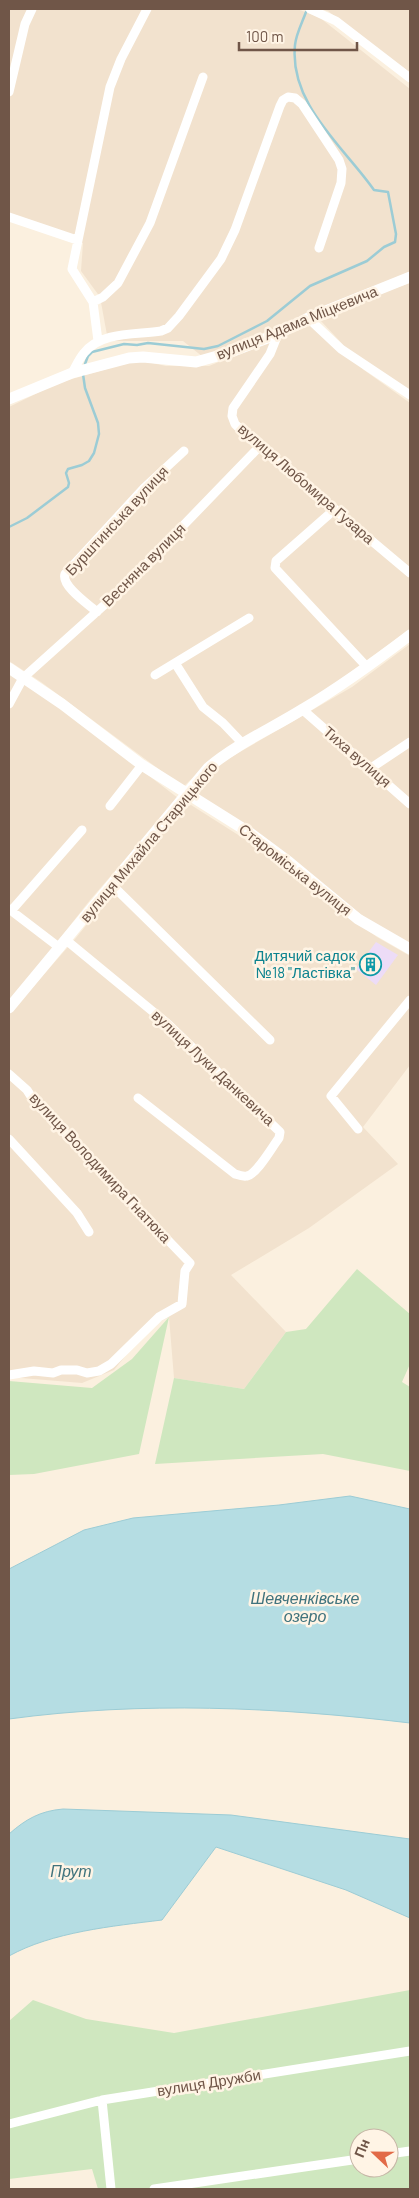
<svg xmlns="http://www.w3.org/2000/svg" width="419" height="2198" font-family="Barlow,sans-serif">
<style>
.residential{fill:#f2e2ce}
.education{fill:#eddcf7}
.green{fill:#cfe7bf;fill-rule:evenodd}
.water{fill:#b5dde3;stroke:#9cccd5}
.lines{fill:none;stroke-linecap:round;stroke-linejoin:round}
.stream{stroke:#9cccd5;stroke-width:2.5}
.minor{stroke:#fff;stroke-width:9}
.tertiary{stroke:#fff;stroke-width:11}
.labels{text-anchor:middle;stroke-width:5;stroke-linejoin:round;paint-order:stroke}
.street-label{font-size:15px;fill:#705648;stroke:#fff4e5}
.culture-label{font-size:15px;fill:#0d838f;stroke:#fff4e5;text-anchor:end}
.water-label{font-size:16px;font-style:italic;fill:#40737d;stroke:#fff4e5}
</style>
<rect width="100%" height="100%" fill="#fbf0df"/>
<path class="residential" d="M9 9H297L319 17 410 89V274L203 357 183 341H114L107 335 100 297 81 271 83 243 9 215Z
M321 9H410V74L328 11Z
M410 283V391L348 350 321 321 376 295Z
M312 324 364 370 410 403V629L316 697 212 759 183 787 41 682 9 661V407L58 383 138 360 166 366H209Z
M410 644V946L377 926 193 793 214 767 352 687Z
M9 672 67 713 178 798 90 900 25 983 9 1001Z
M191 805 270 855 319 896 377 937 410 956V1065L363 1127 398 1164 309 1228 231 1275 286 1332 244 1389 174 1378 169 1317 148 1328 114 1370 82 1383 9 1377V1014L75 939 180 810Z"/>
<path class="education" d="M376 942 398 955 376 985 356 969Z"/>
<path class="green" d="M357 1269 410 1314V1364L402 1382 410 1387V1471L323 1454 155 1464 174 1378 244 1389 286 1332 306 1329Z
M169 1317 139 1454 34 1474 9 1475V1381L92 1388 132 1359Z
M410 1990V2189H98L92 2169 9 2179V2021L33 2000 86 2019 174 2033ZM359 2138H389V2168H359Z"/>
<path class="water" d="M350 1496 410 1509V1723C277 1707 142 1701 9 1719V1569L84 1530 133 1518 279 1505Z
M63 1809 231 1815 410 1839V1918L346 1890 216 1847 162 1920C113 1926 52 1932 9 1956V1834C26 1819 40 1811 63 1809Z"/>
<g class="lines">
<path class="stream" d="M85 364 88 356 92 352 124 344 137 345 148 343 204 349 218 346 267 321 310 286 367 261 384 247 395 242 396 234 388 192 374 190C344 147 289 104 295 45 296 34 302 23 306 12
M9 527 27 518 68 487 69 483 66 473 68 469 82 465 89 461 94 453 99 434 98 423 85 388 83 374"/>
<path class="minor" d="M310 9 336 21 410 78
M9 92 25 24 32 9
M9 217 77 240
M93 302 72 269 110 87 121 59 147 9
M308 318 341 349 410 395
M278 334 270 354 233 408 232 416 235 424 248 437 410 573
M98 341 93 302 103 297 118 283 150 223 203 77
M72 373C76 366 79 359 84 353 101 331 137 335 161 331L168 328 179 316 221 259 235 230 280 106 283 100 288 97 295 98 302 104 339 160 342 169 341 183 319 248
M335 509 276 561 275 568 367 667
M97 612C88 604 61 586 65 574L144 488 184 451
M175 663 203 707 223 723 243 744
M155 675 249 618
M9 704 23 678 121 590 259 447
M303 710 410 804
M371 768 410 742
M110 806 142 765
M112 885 270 1040
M9 909 60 948
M11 911 82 830
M66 940 168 1024 280 1132 279 1138C272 1147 257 1174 247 1176 243 1177 238 1175 235 1174L138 1098
M9 1074 27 1090 34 1101 190 1263 185 1271 182 1304 159 1317 111 1364 99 1371 87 1373 77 1370H61L53 1373 34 1371 9 1375
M358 1129 331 1096 410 1000
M9 1139 77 1213 89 1232
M102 2100 111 2189
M9 2124 102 2100 410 2051
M389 2154 410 2151
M154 2189 359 2159"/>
<path class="tertiary" d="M9 399 72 373 129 358 143 357 196 362 228 353 278 334 308 318 410 277
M9 668 62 704 142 765 250 833 289 862 358 919 410 949
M9 1008 208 768C236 744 271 729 303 709 340 687 376 661 410 635"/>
</g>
<defs>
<symbol id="building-ring" viewBox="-11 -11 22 22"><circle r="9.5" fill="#fff4e5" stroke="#0f9aa8" stroke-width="1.5"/><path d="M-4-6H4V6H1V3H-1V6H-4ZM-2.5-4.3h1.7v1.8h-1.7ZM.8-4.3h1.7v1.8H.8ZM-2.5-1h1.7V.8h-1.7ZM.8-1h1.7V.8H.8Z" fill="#0f9aa8"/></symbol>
</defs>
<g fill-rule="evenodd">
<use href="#building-ring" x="358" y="952" width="25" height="25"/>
</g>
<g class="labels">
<g class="street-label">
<text transform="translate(297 323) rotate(-22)" y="5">вулиця Адама Міцкевича</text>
<text transform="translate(306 484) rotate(41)" y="5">вулиця Любомира Гузара</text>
<text transform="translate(117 521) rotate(-47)" y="5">Бурштинська вулиця</text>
<text transform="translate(144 565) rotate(-45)" y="5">Весняна вулиця</text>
<text transform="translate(357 757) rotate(41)" y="5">Тиха вулиця</text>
<text transform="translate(149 842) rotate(-50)" y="5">вулиця Михайла Старицького</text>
<text transform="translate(295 870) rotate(38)" y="5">Староміська вулиця</text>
<text transform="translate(213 1068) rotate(43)" y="5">вулиця Луки Данкевича</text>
<text transform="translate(100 1168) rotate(47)" y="5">вулиця Володимира Гнатюка</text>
<text transform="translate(209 2083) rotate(-9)" y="5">вулиця Дружби</text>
</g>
<g class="culture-label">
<text x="355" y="961">Дитячий садок<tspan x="355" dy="17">№18 "Ластівка"</tspan></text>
</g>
<g class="water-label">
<text x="305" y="1604">Шевченківське<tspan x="305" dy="18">озеро</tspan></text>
<text x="71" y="1877">Прут</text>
</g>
</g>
<rect width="419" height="2198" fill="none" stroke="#705648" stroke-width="20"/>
<g transform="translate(374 2153) rotate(292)"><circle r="24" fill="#fff4e5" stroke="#c6b5a6"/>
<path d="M0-4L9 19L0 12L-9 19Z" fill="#e26a47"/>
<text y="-8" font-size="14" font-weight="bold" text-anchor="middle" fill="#705648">Пн</text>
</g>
<path d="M239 42v8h118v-8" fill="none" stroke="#705648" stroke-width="2.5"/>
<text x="246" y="42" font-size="15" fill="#705648" stroke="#fff4e5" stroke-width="4" paint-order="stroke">100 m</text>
</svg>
